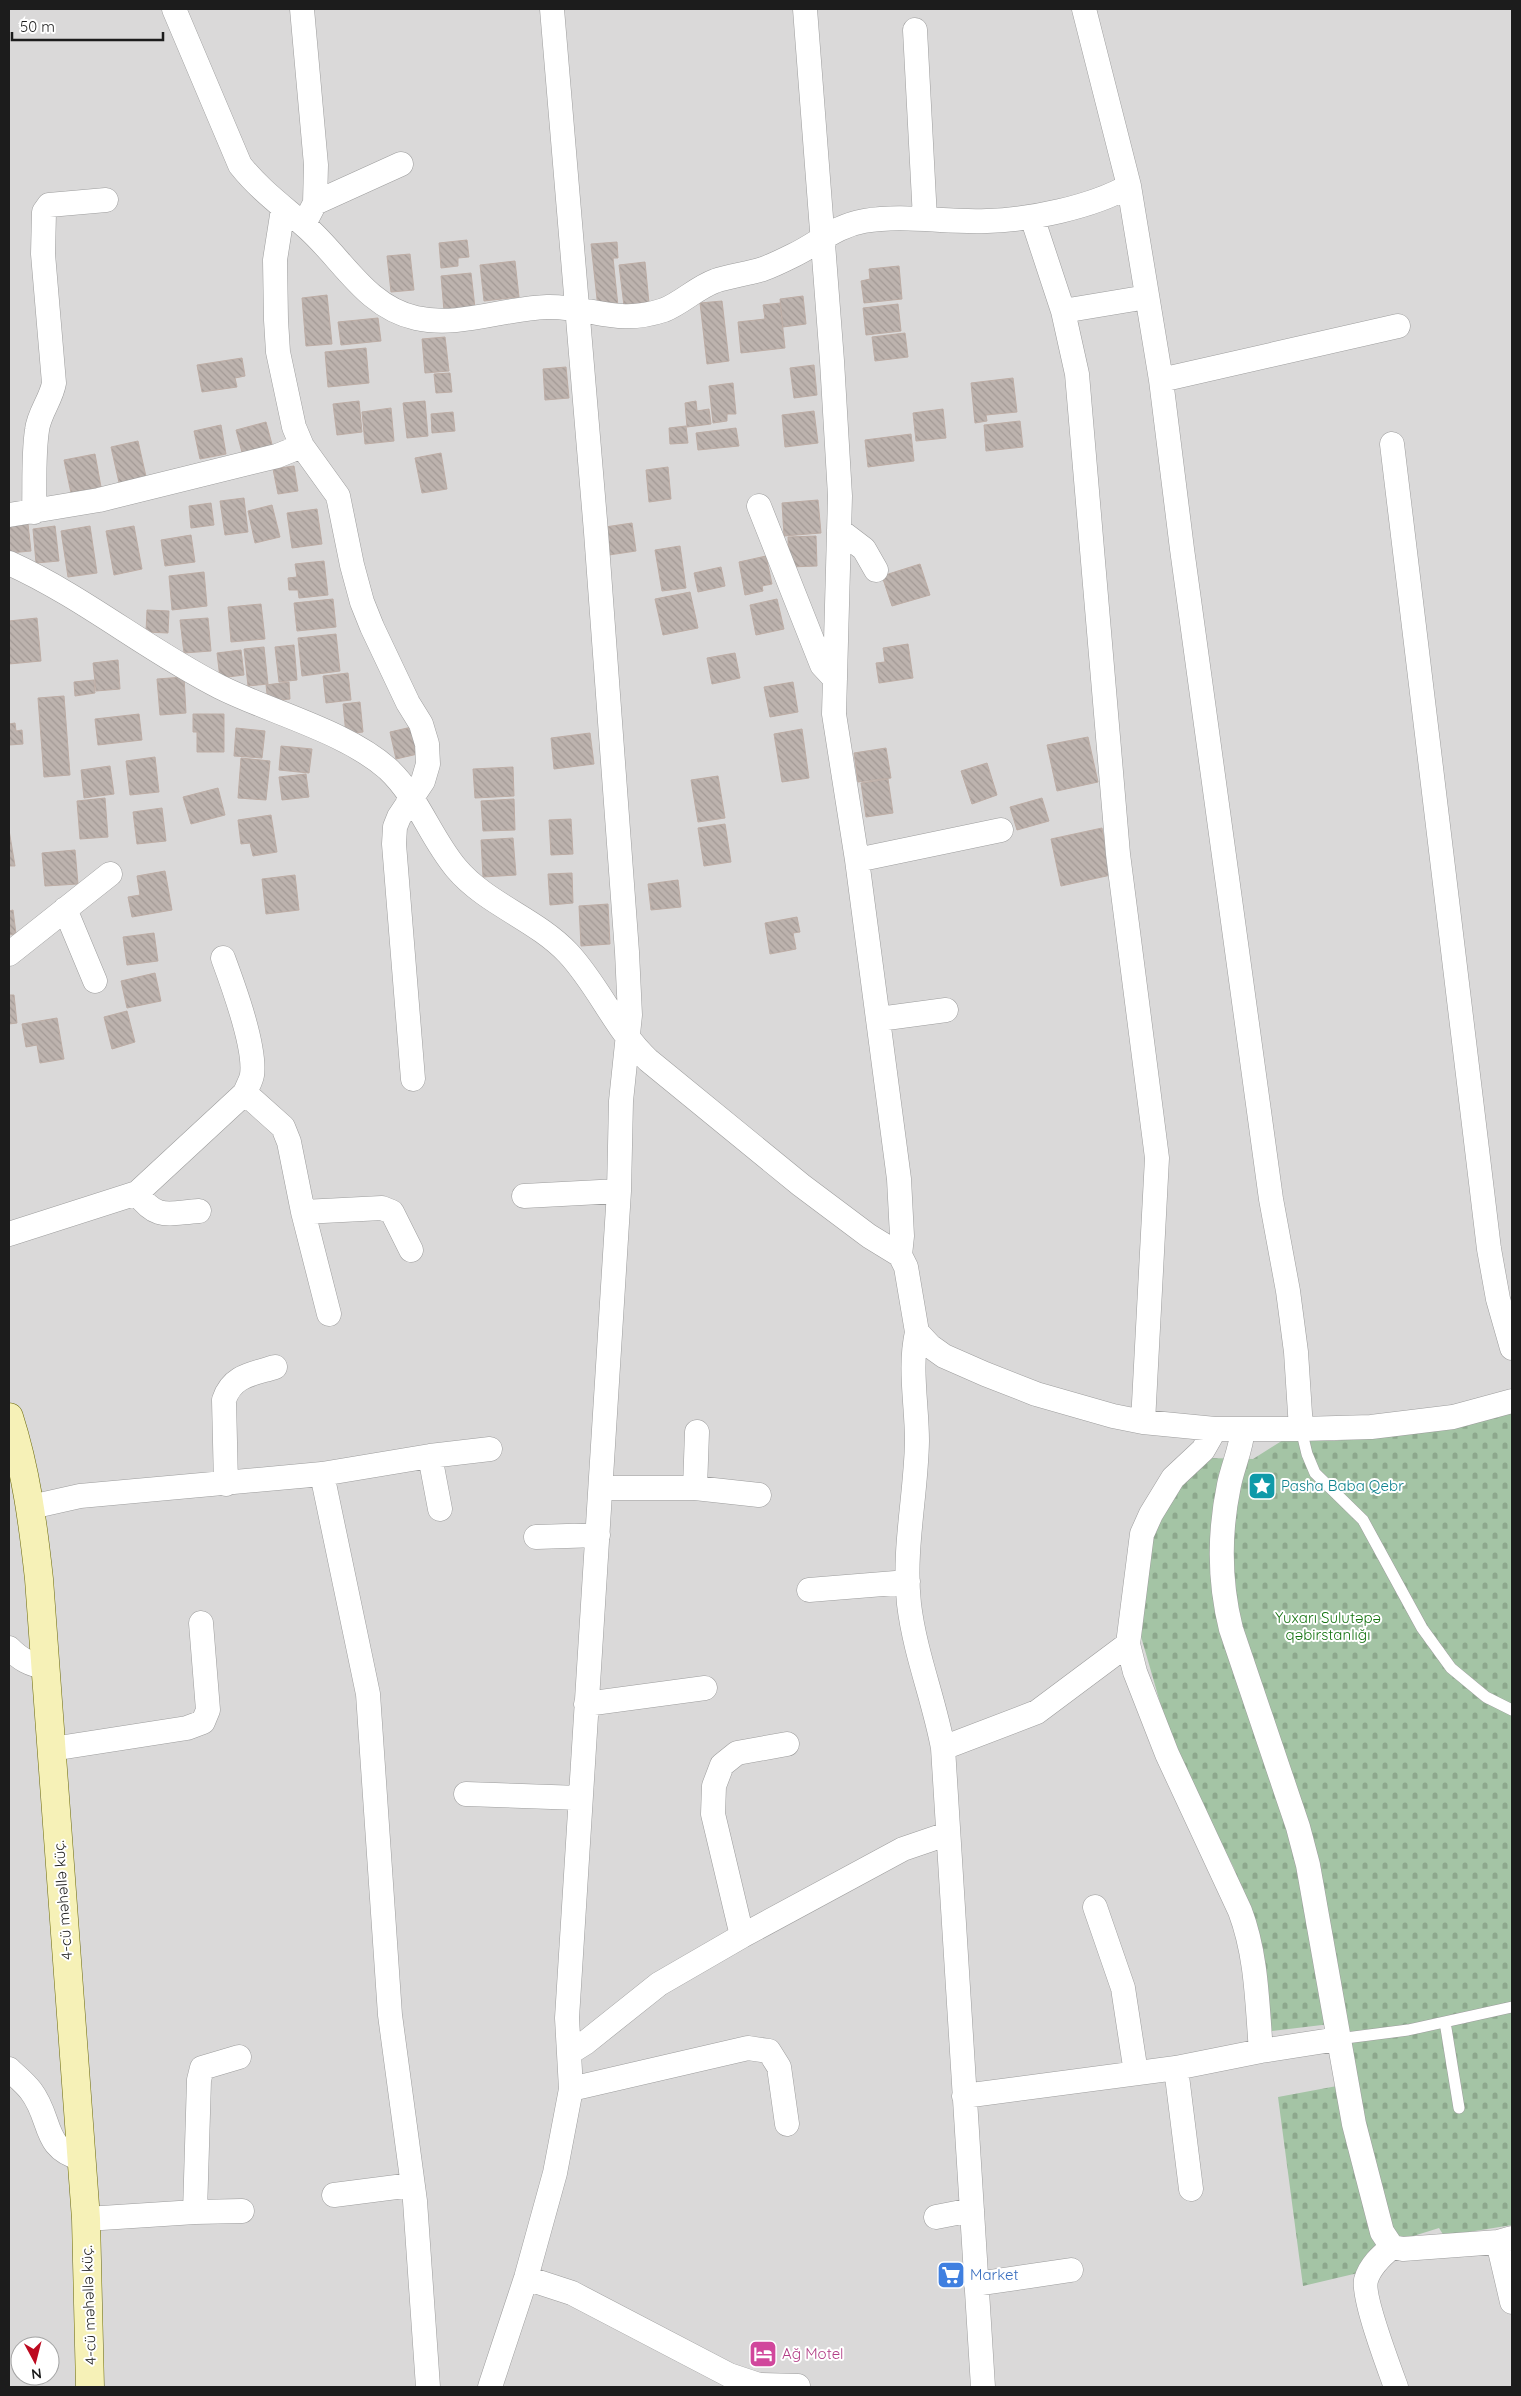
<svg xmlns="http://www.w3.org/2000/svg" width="1521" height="2396" font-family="Quicksand,sans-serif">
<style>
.residential{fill:#dad9d9;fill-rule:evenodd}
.cemetery{fill:url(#cemetery-stones)}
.building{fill:url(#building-back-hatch);stroke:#bdada5}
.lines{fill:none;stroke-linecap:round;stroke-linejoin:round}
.lane-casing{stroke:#9d9d9d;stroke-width:12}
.street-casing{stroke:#9d9d9d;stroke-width:25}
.secondary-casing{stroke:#6b6a0a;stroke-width:29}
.lane{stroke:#fff;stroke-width:11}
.street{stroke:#fff;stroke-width:24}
.secondary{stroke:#f6f1b7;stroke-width:28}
.labels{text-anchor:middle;stroke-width:4;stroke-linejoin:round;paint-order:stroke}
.culture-label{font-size:15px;fill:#0d838f;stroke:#fff;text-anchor:start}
.park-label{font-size:15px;fill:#147310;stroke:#fff}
.street-label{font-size:15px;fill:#1c1c1c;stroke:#fff}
.shop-label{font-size:15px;fill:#366cbe;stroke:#fff;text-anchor:start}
.hotel-label{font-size:15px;fill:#b23c85;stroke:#fff;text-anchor:start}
</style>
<defs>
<pattern id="cemetery-stones" width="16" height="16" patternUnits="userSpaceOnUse" patternTransform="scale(1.25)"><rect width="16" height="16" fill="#a4c4a5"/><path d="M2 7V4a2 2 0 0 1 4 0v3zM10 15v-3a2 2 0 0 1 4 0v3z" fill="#8da88d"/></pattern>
<pattern id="building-back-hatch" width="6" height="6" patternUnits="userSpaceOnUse" patternTransform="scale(1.25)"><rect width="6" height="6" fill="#bdb3ae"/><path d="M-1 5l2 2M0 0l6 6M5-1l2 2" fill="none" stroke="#a29995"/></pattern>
</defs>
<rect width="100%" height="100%" fill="#ede8e2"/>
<path class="residential" d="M9 9H1512V2387H9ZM20 2346H50V2376H20Z"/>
<path class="cemetery" d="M1512 1410V2225L1444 2236 1439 2228 1372 2249 1358 2273 1303 2286 1278 2097 1353 2083 1347 2022 1272 2031 1254 1934 1234 1868 1174 1751 1140 1633 1148 1540 1172 1493 1207 1458 1253 1459 1288 1437 1334 1441 1475 1423Z"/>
<path class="building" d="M467 240 469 257 458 258V266L441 268 439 243Z
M617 242 618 258H613L618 306 598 308 591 244Z
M410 254 414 290 391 292 387 256Z
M515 261 519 297 484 301 480 265Z
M645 262 649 303 624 306 619 265Z
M899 266 902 299 864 303 861 281 870 279 869 269Z
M471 273 475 308 444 311 441 276Z
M327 295 332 344 306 346 302 298Z
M803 296 806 324 783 327 780 299Z
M722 301 729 361 707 364 700 303Z
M780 303 785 348 741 353 738 322 765 319 763 305Z
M898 304 901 331 866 335 863 308Z
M378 318 381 341 341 345 338 322Z
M905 333 908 357 875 361 872 337Z
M445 337 449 371 425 373 422 339Z
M366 348 369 383 328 387 325 352Z
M242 358 245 376 235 378 237 387 202 392 197 365Z
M814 365 817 395 794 398 790 368Z
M566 367 569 398 545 400 543 369Z
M450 373 452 392 436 393 434 374Z
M1013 378 1017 412 986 415 987 421 975 423 971 383Z
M733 383 736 414H727V421L713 423 709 386Z
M359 401 362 432 337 435 333 404Z
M425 401 428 436 407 438 403 403Z
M696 401 697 411 709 409 711 424 687 427 685 403Z
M391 408 394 441 365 444 362 412Z
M943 409 946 438 916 441 913 413Z
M814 411 818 443 785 447 782 415Z
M453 412 455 431 432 433 431 414Z
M1020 421 1023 447 986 451 984 425Z
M266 422 273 448 243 456 236 430Z
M221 425 226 454 200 459 194 431Z
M686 426 688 443 670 444 669 428Z
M736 428 739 446 698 450 696 433Z
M911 434 914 461 868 467 865 440Z
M138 441 147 481 120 487 111 447Z
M441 453 447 489 422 493 415 458Z
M95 454 101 487 71 493 64 460Z
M294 466 298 491 278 494 273 469Z
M668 467 671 499 649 502 646 470Z
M244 498 248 532 225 535 220 501Z
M818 500 821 533 784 536 782 503Z
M211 503 214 525 191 528 189 506Z
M272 505 280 537 255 543 248 511Z
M317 509 322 544 292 548 287 513Z
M632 523 636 551 609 555 605 527Z
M28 524 31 551 9 553V526Z
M55 526 59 561 36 563 33 529Z
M90 526 97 573 68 577 61 531Z
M134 526 142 569 114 575 106 531Z
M191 535 195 562 165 566 161 540Z
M816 536 817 566 789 567 788 537Z
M680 546 686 588 662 591 655 550Z
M766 556 772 584 762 586 763 591 745 595 739 562Z
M324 561 328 595 299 598 298 590H289L288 578 297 577 295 564Z
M920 564 930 595 892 606 882 576Z
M721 567 725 586 698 592 694 573Z
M204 572 207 606 172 610 169 576Z
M690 592 698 628 663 635 655 599Z
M333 599 336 627 297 631 294 603Z
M777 599 784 629 756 635 750 605Z
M261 604 265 639 231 642 228 607Z
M147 610 169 611 168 633 146 632Z
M37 618 41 661 9 664V621Z
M208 618 211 651 184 653 180 620Z
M336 634 340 671 302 676 298 638Z
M908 644 913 678 879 683 876 663 885 662 883 648Z
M294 645 297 680 279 682 275 647Z
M264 647 268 684 248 686 244 649Z
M241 650 244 675 220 678 217 653Z
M735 653 740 678 712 684 707 658Z
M118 660 120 689 96 691 93 663Z
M348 673 351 700 326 703 323 676Z
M184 677 186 713 160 715 157 679Z
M94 680 95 693 75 696 74 682Z
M289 682 290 699 268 702 266 685Z
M793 682 798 712 770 717 764 687Z
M64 696 70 775 44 777 38 698Z
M360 702 363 732 346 734 343 704Z
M139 714 142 740 98 745 95 719Z
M193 714H224V752H197V732H193Z
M15 723 16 731 22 730 23 744 9 745V724Z
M416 726 422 753 396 759 390 732Z
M236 728 265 731 262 758 234 756Z
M802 729 809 778 782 782 774 734Z
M590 733 594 764 554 769 551 738Z
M1088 737 1098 782 1057 791 1047 745Z
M281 746 312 749 309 773 279 770Z
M886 748 891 778 858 782 854 753Z
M155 757 159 792 130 795 126 761Z
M241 758 270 761 266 800 238 798Z
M987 763 997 795 972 804 961 771Z
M110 766 114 794 84 798 81 770Z
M513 767 514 796 475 798 473 769Z
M306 774 309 797 282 800 279 777Z
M718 776 725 818 698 822 691 780Z
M888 779 893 813 866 817 861 783Z
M218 788 225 815 191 824 183 797Z
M105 798 108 837 80 839 77 801Z
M1042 798 1049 821 1017 830 1010 807Z
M514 799 515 830 483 831 481 801Z
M162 808 166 841 137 844 133 812Z
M271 815 277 852 253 856 250 843 241 844 238 820Z
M571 819 573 854 551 855 549 820Z
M725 824 731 862 704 866 698 828Z
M1102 828 1111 875 1061 886 1051 839Z
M9 830 15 866H9Z
M513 838 516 875 483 877 481 840Z
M75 850 78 884 45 886 42 853Z
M165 871 172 910 132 917 128 897 140 895 137 876Z
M572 873 573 903 550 905 548 874Z
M295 875 299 910 266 914 262 879Z
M678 880 681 907 651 910 648 884Z
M608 904 610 944 581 946 579 906Z
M13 910 16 934 9 935V911Z
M797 917 800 932 793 933 796 949 770 954 765 923Z
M154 933 158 961 127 965 123 937Z
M155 973 161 1001 127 1008 121 981Z
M9 995H14L17 1023 9 1024Z
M127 1011 135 1042 112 1049 104 1017Z
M57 1018 64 1059 40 1063 37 1045 26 1047 22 1024Z"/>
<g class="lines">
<defs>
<path id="lane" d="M1301 1429 1307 1454 1315 1473 1363 1520 1422 1628 1451 1668 1486 1697 1512 1710
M1445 2022 1459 2108
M1338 2039 1408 2030 1512 2007"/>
<path id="street" d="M174 9 240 165C259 189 281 205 304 225 341 256 365 307 416 318 459 328 504 308 547 307 592 306 616 326 664 310 682 303 696 288 715 281 730 276 747 274 763 269 774 265 784 260 794 255 819 243 835 226 864 221 905 214 946 223 987 221 1030 220 1092 207 1129 186
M302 9 316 165 315 203 304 224
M805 9 832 361 840 496 834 714 857 860 899 1179 902 1236 900 1255
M1084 9 1129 186 1161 380 1182 549 1271 1199 1288 1291 1296 1352 1301 1429
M915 30 925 219
M315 203 401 164
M283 209 275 260 276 320 278 352 294 427 302 446 338 496 352 565 362 602 372 627 408 703 421 724 427 744 428 764 423 781 399 817 395 827 394 844 413 1079
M1032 217 1063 311 1077 374 1118 854 1157 1158 1143 1422
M1063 311 1147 297
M1161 380 1398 326
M1392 444 1489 1249 1498 1299 1512 1348
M759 506 822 665 835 679
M34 512C35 485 33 457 37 430 39 413 51 400 54 383L43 254 44 212 49 205 106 200
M9 515 99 500 277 456 302 446
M839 530 864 549 876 570
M9 563C84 597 147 650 220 687 272 713 345 731 388 769 418 797 430 837 456 868 486 904 536 919 568 953 599 986 615 1029 648 1060L801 1185 869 1236 900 1255 906 1267 917 1332 930 1346 944 1356 985 1374 1036 1394 1113 1416 1143 1422 1215 1429H1301L1371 1427 1453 1417 1512 1401
M857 860 1001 830
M65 909 95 981
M9 954 110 874
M879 1019 946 1010
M245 1093 283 1127 289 1142 303 1212 329 1314
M137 1193C157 1221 168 1213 199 1211
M524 1196 619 1191
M303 1212 382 1208 392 1212 411 1250
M9 1234 137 1193 245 1093C247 1087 251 1081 252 1075 256 1047 233 985 223 958
M917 1332C909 1368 917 1405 917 1441 916 1496 903 1549 909 1604 915 1654 934 1699 943 1748L983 2387
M1215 1429 1203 1450 1173 1478 1151 1514 1142 1534 1128 1644 1135 1672 1167 1754 1240 1911C1257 1956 1257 2003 1261 2051
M1243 1429C1241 1449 1233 1466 1229 1485 1219 1533 1219 1581 1231 1629L1298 1827 1308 1865 1354 2124 1382 2232 1392 2247 1403 2249 1498 2242 1512 2238
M430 1456 440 1509
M322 1474 368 1694 390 2015 415 2201 428 2387
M226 1484 224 1400C232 1375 253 1374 275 1367
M601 1488H695L759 1495
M695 1488 697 1432
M31 1507 80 1496 322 1474 430 1456 490 1449
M536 1537 598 1535
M809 1590 908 1582
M9 1648C20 1659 30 1665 46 1667
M586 1704 705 1688
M943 1748 1037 1712 1128 1644
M52 1749 187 1728 203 1722 208 1710 201 1623
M466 1794 580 1798
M1095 1907 1123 1988 1136 2073
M742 1936 713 1814 714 1786 722 1765 737 1753 787 1744
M569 2053 585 2043 659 1984 742 1936 903 1849 947 1834
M1176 2068 1191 2189
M9 2069C16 2076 25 2083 31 2091 53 2120 41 2148 82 2159
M571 2089 748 2048 769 2051 779 2067 787 2124
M964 2096 1176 2068 1261 2051 1338 2039
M334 2195 412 2185
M195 2212 199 2080 202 2068 239 2057
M936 2217 972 2210
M86 2219 195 2212 242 2211
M1498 2242 1512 2302
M1392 2247C1381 2256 1370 2266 1366 2280 1362 2296 1389 2368 1396 2387
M526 2278 572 2293 729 2375 759 2385 798 2386
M976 2284 1071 2270
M490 2387 526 2278 555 2173 571 2089 567 2018 619 1191 621 1101 630 1015 627 952 596 532 552 9"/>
<path id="secondary" d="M9 1417C26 1470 33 1524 39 1579L86 2219 90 2387"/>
</defs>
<use href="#lane" class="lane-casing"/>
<use href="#street" class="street-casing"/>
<use href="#secondary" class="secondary-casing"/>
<use href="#lane" class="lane"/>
<use href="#street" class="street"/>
<use href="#secondary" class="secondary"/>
</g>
<defs>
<symbol id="sight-square" viewBox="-11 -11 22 22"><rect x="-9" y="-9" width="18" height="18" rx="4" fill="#0f9aa8" stroke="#fff"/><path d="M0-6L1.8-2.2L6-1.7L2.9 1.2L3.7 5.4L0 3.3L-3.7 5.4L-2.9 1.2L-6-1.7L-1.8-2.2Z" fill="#fff"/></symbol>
<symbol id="supermarket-square" viewBox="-11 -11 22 22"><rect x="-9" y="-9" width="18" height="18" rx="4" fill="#3f7fe0" stroke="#fff"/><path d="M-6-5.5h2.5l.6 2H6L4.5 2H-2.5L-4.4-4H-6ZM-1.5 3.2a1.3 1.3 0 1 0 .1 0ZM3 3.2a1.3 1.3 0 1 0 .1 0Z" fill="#fff"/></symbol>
<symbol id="hotel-square" viewBox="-11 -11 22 22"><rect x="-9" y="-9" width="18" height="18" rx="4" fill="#d1479c" stroke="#fff"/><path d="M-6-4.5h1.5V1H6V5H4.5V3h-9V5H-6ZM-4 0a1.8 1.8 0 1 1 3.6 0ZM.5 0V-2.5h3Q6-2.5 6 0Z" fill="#fff"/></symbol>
</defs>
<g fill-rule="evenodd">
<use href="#sight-square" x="1246" y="1470" width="32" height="32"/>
<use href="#supermarket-square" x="935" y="2259" width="32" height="32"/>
<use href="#hotel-square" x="747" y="2338" width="32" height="32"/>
</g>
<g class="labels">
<g class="culture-label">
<text x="1281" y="1491">Pasha Baba Qebr</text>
</g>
<g class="park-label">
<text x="1328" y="1623">Yuxarı Sulutəpə<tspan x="1328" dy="17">qəbirstanlığı</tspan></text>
</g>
<g class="street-label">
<text transform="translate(63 1900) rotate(-94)" y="5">4-cü məhəllə küç.</text>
<text transform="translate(89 2305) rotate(-92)" y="5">4-cü məhəllə küç.</text>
</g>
<g class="shop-label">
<text x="970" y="2280">Market</text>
</g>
<g class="hotel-label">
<text x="782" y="2359">Ağ Motel</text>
</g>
</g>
<rect width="1521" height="2396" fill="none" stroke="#1c1c1c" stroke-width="20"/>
<g transform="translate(35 2361) rotate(173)"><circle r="24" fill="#ffffff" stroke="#a4a4a4"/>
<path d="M0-4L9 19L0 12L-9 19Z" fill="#bd0a20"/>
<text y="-8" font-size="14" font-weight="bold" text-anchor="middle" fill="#1c1c1c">N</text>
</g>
<path d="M12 32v8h151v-8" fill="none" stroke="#1c1c1c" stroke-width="2.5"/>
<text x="20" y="32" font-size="15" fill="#1c1c1c" stroke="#ffffff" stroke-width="4" paint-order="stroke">50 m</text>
</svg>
